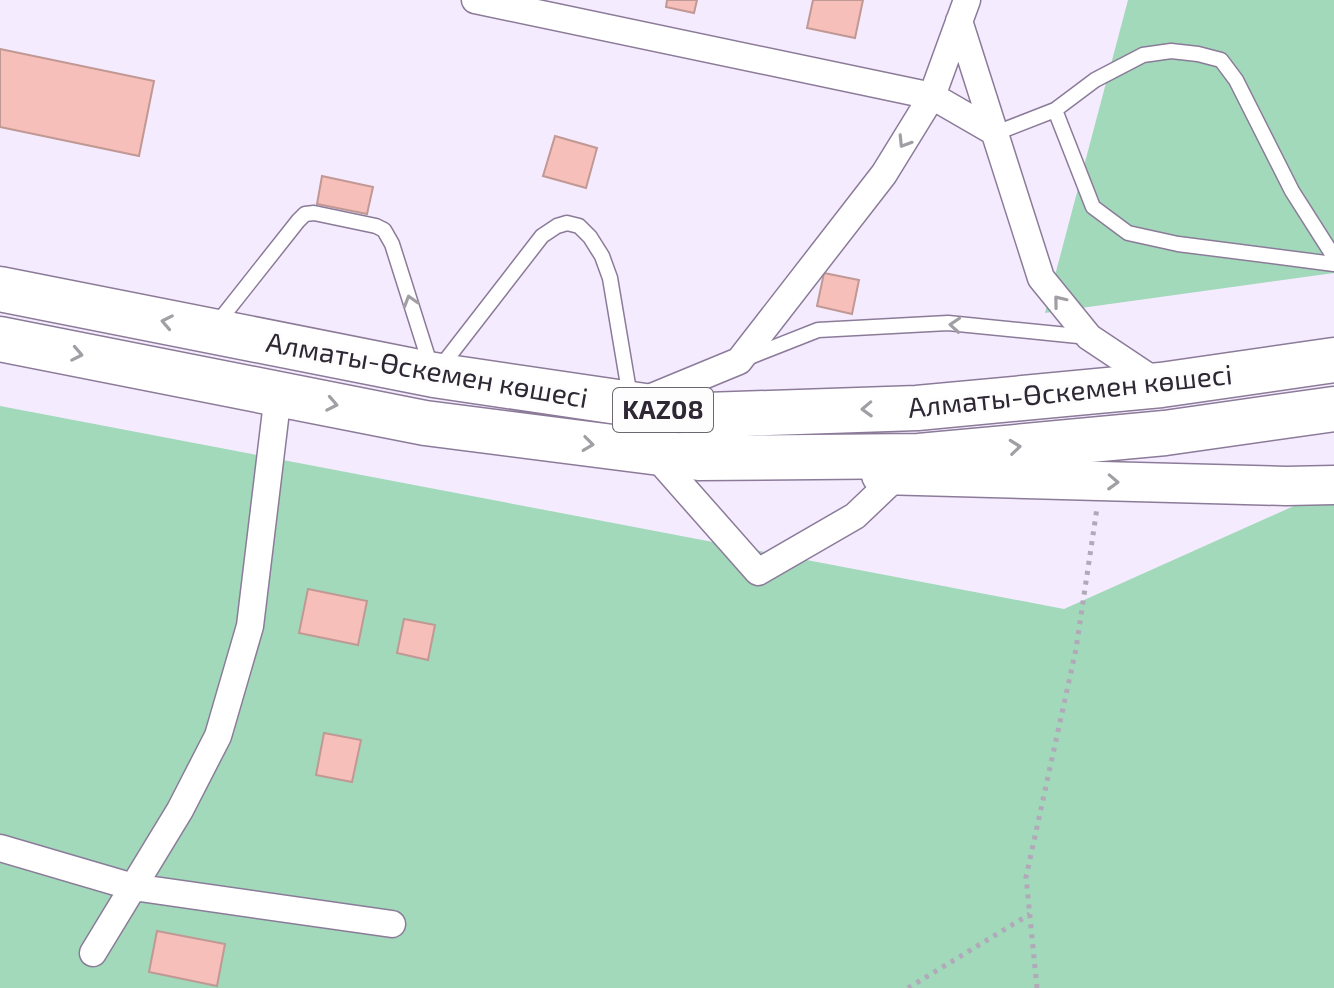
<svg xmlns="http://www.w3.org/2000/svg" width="1334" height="988" font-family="'Exo 2',sans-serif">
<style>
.green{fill:#a1d9ba}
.building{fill:#f6bfb9;stroke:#c09894;stroke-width:2}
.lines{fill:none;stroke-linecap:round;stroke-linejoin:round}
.lane-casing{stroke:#8b7b99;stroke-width:17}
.street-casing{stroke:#8b7b99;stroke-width:29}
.secondary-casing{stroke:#8b7b99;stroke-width:41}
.highway-casing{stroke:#8b7b99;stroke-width:47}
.path{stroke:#b1a8b9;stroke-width:5;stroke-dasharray:4 6;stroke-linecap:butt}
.lane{stroke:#fff;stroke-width:14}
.street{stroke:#fff;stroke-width:26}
.secondary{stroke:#fff;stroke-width:38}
.highway{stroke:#fff;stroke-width:44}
.oneway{stroke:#a19ea4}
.labels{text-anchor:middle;stroke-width:6;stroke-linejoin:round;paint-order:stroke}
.shield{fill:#fdfdfd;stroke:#6c6770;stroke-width:2}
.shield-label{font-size:26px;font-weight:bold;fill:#2e2734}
.street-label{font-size:28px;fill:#2e2734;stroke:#fdfdfd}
</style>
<rect width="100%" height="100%" fill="#f5ebfe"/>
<path class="green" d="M1128 0H1334V273L1045 313Z
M0 406 1064 609 1334 488V988H0Z"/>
<path class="building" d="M667 0H697L694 13 666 7Z
M813 0H863L855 38 807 28Z
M0 49 154 81 139 156 0 127Z
M555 136 597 148 586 188 543 176Z
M322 176 373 187 367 214 317 204Z
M824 273 859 280 852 314 817 306Z
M308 589 367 601 358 645 299 633Z
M404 619 435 625 428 660 397 653Z
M324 733 361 740 352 782 316 775Z
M157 931 225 944 217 986 149 972Z"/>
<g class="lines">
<defs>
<path id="lane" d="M1055 110 1093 207 1128 233 1178 244 1334 264
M996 133 1055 110 1095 80 1143 55 1171 51 1198 54 1221 60 1236 80 1292 191 1334 257
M215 326 298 221 305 214 314 213 376 226 384 230 392 244 431 367
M747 358 818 330 948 323 1088 337
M439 369 542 236 557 226 567 223 579 226 590 237 602 256 610 278 630 397"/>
<path id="street" d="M475 0 932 96 996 133
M959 21 1041 278 1089 337 1161 385
M642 401 739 361 884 174 932 96 967 0
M652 452 758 572 855 516 897 476
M0 848 133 887 392 924
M93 953 180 810 218 736 250 626 278 394"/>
<path id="secondary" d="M881 475 1286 486 1334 485"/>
<path id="highway" d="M0 289 434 375 706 415 917 408 1161 385 1334 360
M0 339 425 423 699 458 919 456 1165 433 1334 409"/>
</defs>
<use href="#lane" class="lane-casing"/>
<use href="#street" class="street-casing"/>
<use href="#secondary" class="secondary-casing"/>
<use href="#highway" class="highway-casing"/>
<path class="path" d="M908 988 1030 914
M1037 988 1026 877 1076 649 1097 508"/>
<use href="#lane" class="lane"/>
<use href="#street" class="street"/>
<use href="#secondary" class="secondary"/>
<use href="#highway" class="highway"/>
</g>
<defs><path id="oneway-chevron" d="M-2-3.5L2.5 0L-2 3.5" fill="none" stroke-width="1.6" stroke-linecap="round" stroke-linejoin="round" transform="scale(2)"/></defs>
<g class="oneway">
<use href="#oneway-chevron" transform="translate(904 142) rotate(122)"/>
<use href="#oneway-chevron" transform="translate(410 301) rotate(-107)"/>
<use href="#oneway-chevron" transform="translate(1059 301) rotate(-129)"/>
<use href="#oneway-chevron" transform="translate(167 322) rotate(-169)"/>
<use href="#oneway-chevron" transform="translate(955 325) rotate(-176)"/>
<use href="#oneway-chevron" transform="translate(77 354) rotate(11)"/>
<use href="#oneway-chevron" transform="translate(332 404) rotate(11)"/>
<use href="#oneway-chevron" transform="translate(867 409) rotate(178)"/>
<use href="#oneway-chevron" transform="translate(588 444) rotate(7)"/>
<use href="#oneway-chevron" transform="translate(1015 447) rotate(-6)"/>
<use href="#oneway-chevron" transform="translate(1113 482) rotate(2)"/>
</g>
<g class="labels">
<rect class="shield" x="613" y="388" width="100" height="44" rx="6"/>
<g class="shield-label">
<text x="663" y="419">KAZ08</text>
</g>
<g class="street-label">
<text transform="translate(427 370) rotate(10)" y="10">Алматы-Өскемен көшесі</text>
<text transform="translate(1070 391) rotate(-6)" y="10">Алматы-Өскемен көшесі</text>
</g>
</g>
</svg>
